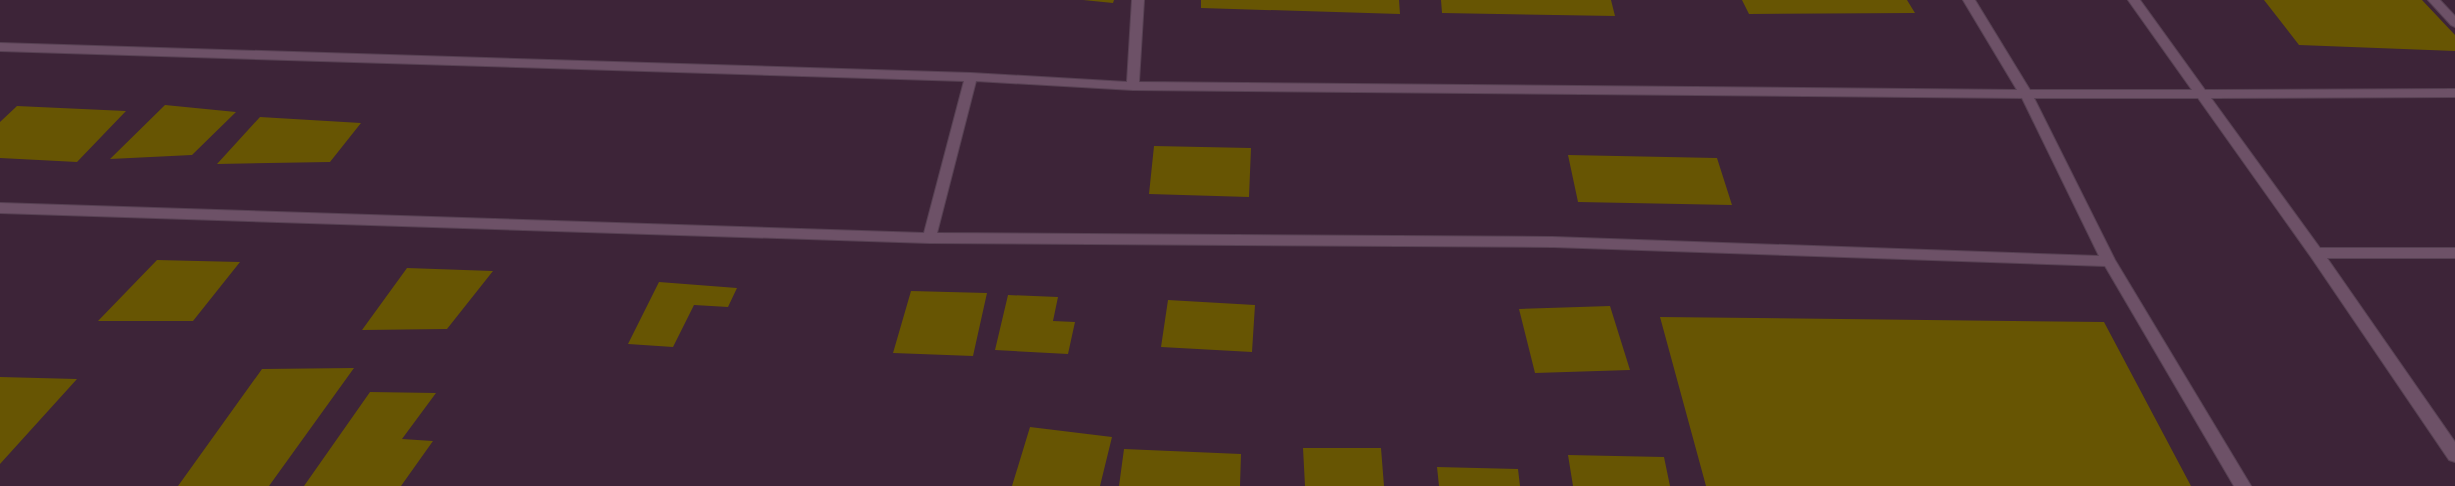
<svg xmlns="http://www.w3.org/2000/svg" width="2455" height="486" font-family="Montserrat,sans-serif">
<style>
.building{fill:#675503}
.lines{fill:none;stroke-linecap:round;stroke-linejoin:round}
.minor-casing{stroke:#574153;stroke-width:2}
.minor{fill:#6d5167;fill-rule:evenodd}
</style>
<rect width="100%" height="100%" fill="#3d2438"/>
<path class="building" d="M1083 0H1114L1113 3Z
M1201 0H1399L1400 14 1201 8Z
M1441 0H1611L1615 16 1442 13Z
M1742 0H1907L1915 13 1749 14Z
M2264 0H2422L2455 35V51L2299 45Z
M165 105 236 112 192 155 110 159Z
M17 106 126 111 77 162 0 158V122Z
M260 117 361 123 330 162 217 164Z
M1154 146 1251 148 1249 197 1149 194Z
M1568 155 1717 158 1732 205 1578 202Z
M157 260 240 262 193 321H98Z
M407 268 493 271 447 329 362 330Z
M659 282 737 288 728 307 694 305 673 347 628 344Z
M911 291 987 293 973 356 893 353Z
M1008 295 1058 297 1053 321 1075 322 1068 354 995 350Z
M1168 300 1255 305 1252 352 1161 347Z
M1610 306 1630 370 1535 373 1519 309Z
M1660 317 2104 322 2191 486H1706Z
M354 368 269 486H178L262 369Z
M0 377 77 379 0 464Z
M370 392 436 393 402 439 433 441 401 486H304Z
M1030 427 1112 437 1100 486H1012Z
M1303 448H1381L1384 486H1305Z
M1124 449 1241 454 1240 486H1119Z
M1568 455 1664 457 1670 486H1573Z
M1437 467 1518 469 1520 486H1439Z"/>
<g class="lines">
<defs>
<path id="minor" d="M1132 0H1144L1139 82 2017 90 1963 0H1975L2030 90H2192L2128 0H2140L2205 90 2455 89V97L2211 98 2320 248H2455V258H2327L2455 442V462L2449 460 2311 257 2198 98H2034L2115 260 2251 486H2234L2105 266 1553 247 929 243 0 213V203L924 233 964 81 0 51V43L971 73 1127 82ZM976 81 1133 90 2022 98 2099 256 1553 237 937 233Z
M2428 0H2440L2455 16V27L2451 25Z"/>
</defs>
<use href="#minor" class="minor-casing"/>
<use href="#minor" class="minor"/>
</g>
</svg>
